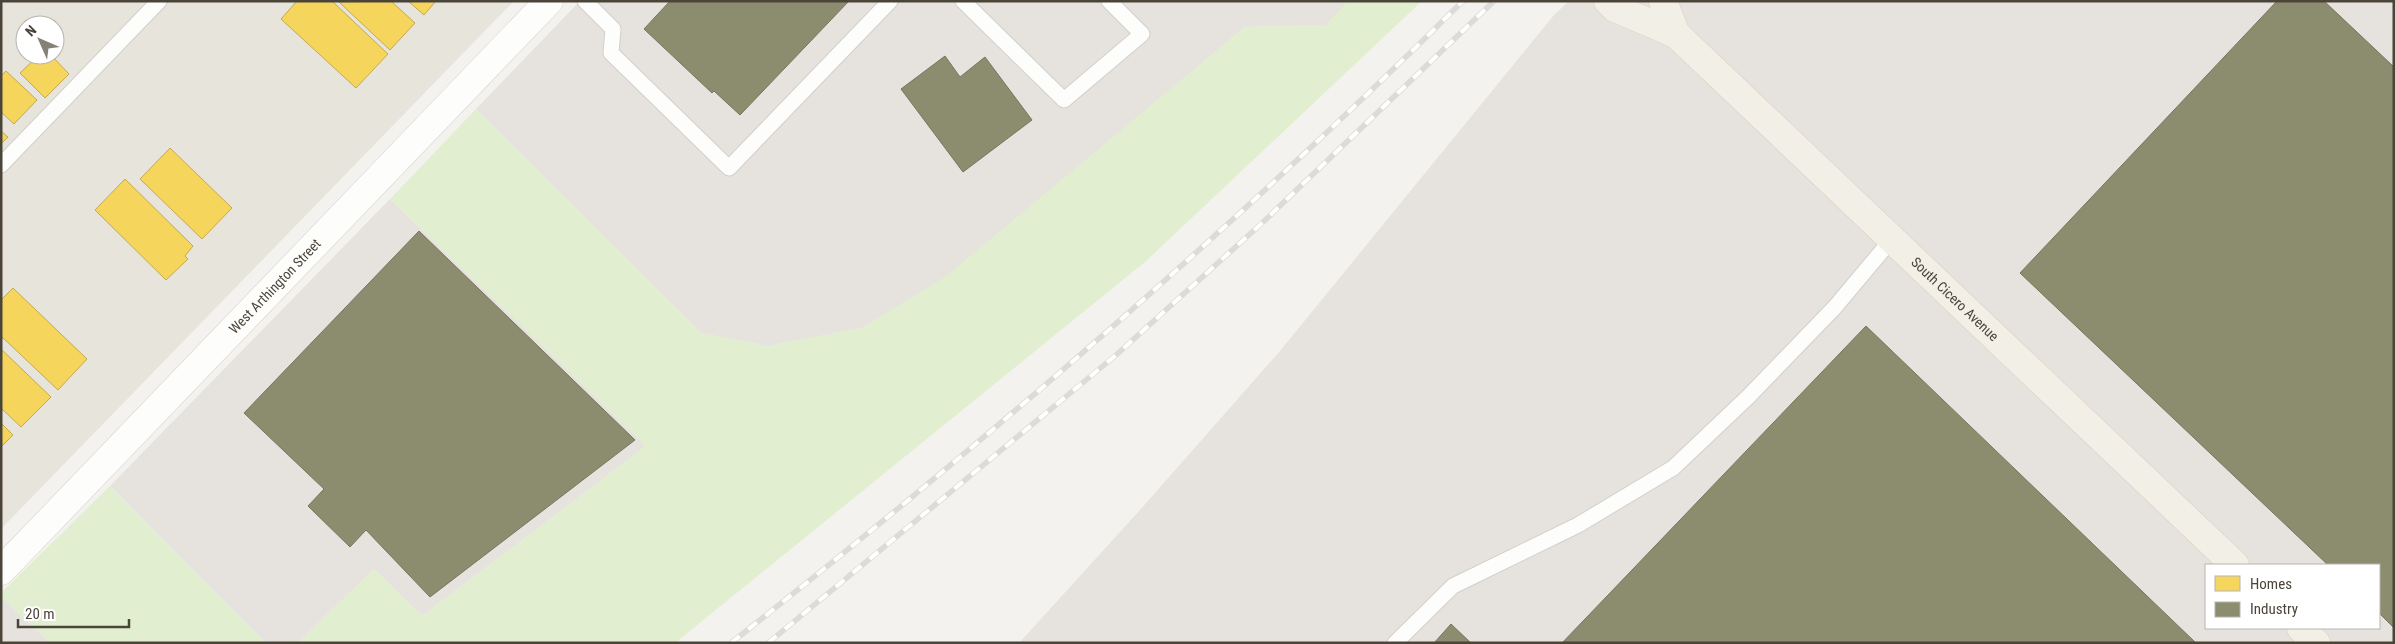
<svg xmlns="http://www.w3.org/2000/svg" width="2395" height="644" font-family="'Roboto Condensed',sans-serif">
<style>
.residential{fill:#e7e4dc;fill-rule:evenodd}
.industrial{fill:#e6e2de;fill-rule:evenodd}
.green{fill:#e1eecf}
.parking{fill:#e6e3df}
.homes{fill:#f6d55c;stroke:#c3aa52}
.industry{fill:#8c8c6e;stroke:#78765e}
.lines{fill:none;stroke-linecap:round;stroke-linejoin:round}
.service-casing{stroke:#d2d0cb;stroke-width:17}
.minor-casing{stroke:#d2d0cb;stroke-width:29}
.primary-casing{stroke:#d6cebb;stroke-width:29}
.service{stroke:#fdfdfc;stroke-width:15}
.minor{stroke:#fdfdfc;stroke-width:28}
.primary{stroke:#f2efe6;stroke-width:28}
.rail-casing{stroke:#dbdbda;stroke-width:5.5}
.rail{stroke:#fff;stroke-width:4;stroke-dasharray:11;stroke-linecap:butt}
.labels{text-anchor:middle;stroke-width:5;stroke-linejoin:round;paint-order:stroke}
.street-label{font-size:14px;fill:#4b4439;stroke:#fff}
</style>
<rect width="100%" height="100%" fill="#f4f2ee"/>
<path class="residential" d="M1 1H514L1 529ZM25 25H55V55H25Z"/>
<path class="industrial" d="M580 1H1349L1326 25 1245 27 946 277 862 328 768 346 701 333 476 109Z
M1569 1H2394V643H1019L1140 510 1280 351 1554 15ZM2206 565H2379V628H2206Z
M390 199 646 446 422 616 374 569 298 643H266L110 486Z
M1 597 50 643H1Z"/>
<path class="green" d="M1349 1H1422L1145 262 675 643H298L374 569 422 616 646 446 390 199 476 109 701 333 768 346 862 328 945 277 1245 27 1326 25Z
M110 486 266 643H50L1 597V593Z"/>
<path class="parking" d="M244 413 324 489 308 506 330 528 312 545 342 572 272 640 143 512Z"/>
<path class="homes" d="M297 1H332L388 54 356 88 281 19Z
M391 1 415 23 390 50 339 2Z
M408 1H436L424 15Z
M39 55H51L69 74 45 98 20 73Z
M6 71 37 100 14 124 1 112V76Z
M1 131 8 137 1 144Z
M170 148 232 208 202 239 140 179Z
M125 179 193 246 185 256 188 259 166 280 95 210Z
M13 288 87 359 58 390 1 336V300Z
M1 349 51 397 21 427 1 408Z
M1 423 13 435 1 447Z"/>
<path class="industry" d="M670 1H849L740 115 714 91 712 93 644 29Z
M2277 1H2324L2394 67V628L2379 613V565H2328L2020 273Z
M945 56 960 77 985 57 1032 120 963 172 901 89Z
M419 231 635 440 430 597 366 530 350 547 308 506 324 489 244 413Z
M1866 326 2196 643H1562Z
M1451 624 1471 643H1434Z"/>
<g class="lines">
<defs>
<path id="service" d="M585 1 613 29 611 53 729 168 890 1
M963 1 1064 100 1142 34 1109 1
M1 165 159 1
M1395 643 1453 586 1578 525 1673 468 1748 397 1835 307 1892 239"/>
<g id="minor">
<path id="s1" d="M1 571 549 1"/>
</g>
<g id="primary">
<path id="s2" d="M1608 1 1615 8 1676 34 2235 565"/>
<path d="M1663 1 1676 34"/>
<path d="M2301 628 2316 643"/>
</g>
</defs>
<use href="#service" class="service-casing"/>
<use href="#minor" class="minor-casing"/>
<use href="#primary" class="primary-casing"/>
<use href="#service" class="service"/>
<use href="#minor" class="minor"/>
<use href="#primary" class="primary"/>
<defs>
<path id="rail" d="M731 643C986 442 1233 229 1463 1
M768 643 1115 356 1261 224 1494 1"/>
</defs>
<use href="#rail" class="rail-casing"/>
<use href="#rail" class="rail"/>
</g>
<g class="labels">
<g class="street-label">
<text dy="5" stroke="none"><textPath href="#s1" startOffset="395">West Arthington Street</textPath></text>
<text dy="5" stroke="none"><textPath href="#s2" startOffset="461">South Cicero Avenue</textPath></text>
</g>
</g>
<rect width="2395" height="644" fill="none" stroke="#4b4439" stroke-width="5"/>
<rect x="2205" y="564" width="175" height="65" fill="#ffffff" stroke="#b7b4b0"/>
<rect x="2215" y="576" width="25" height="15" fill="#f6d55c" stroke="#b7b4b0"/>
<text x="2250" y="589" font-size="15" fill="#4b4439">Homes</text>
<rect x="2215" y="602" width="25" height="15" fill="#8c8c6e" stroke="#b7b4b0"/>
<text x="2250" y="614" font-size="15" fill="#4b4439">Industry</text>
<g transform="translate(40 40) rotate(315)"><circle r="24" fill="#ffffff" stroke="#b7b4b0"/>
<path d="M0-4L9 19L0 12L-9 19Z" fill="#868178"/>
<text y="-8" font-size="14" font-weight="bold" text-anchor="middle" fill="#4b4439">N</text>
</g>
<path d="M18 619v8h111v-8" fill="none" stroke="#4b4439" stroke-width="2.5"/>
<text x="25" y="619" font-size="15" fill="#4b4439" stroke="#ffffff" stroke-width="4" paint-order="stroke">20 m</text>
</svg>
